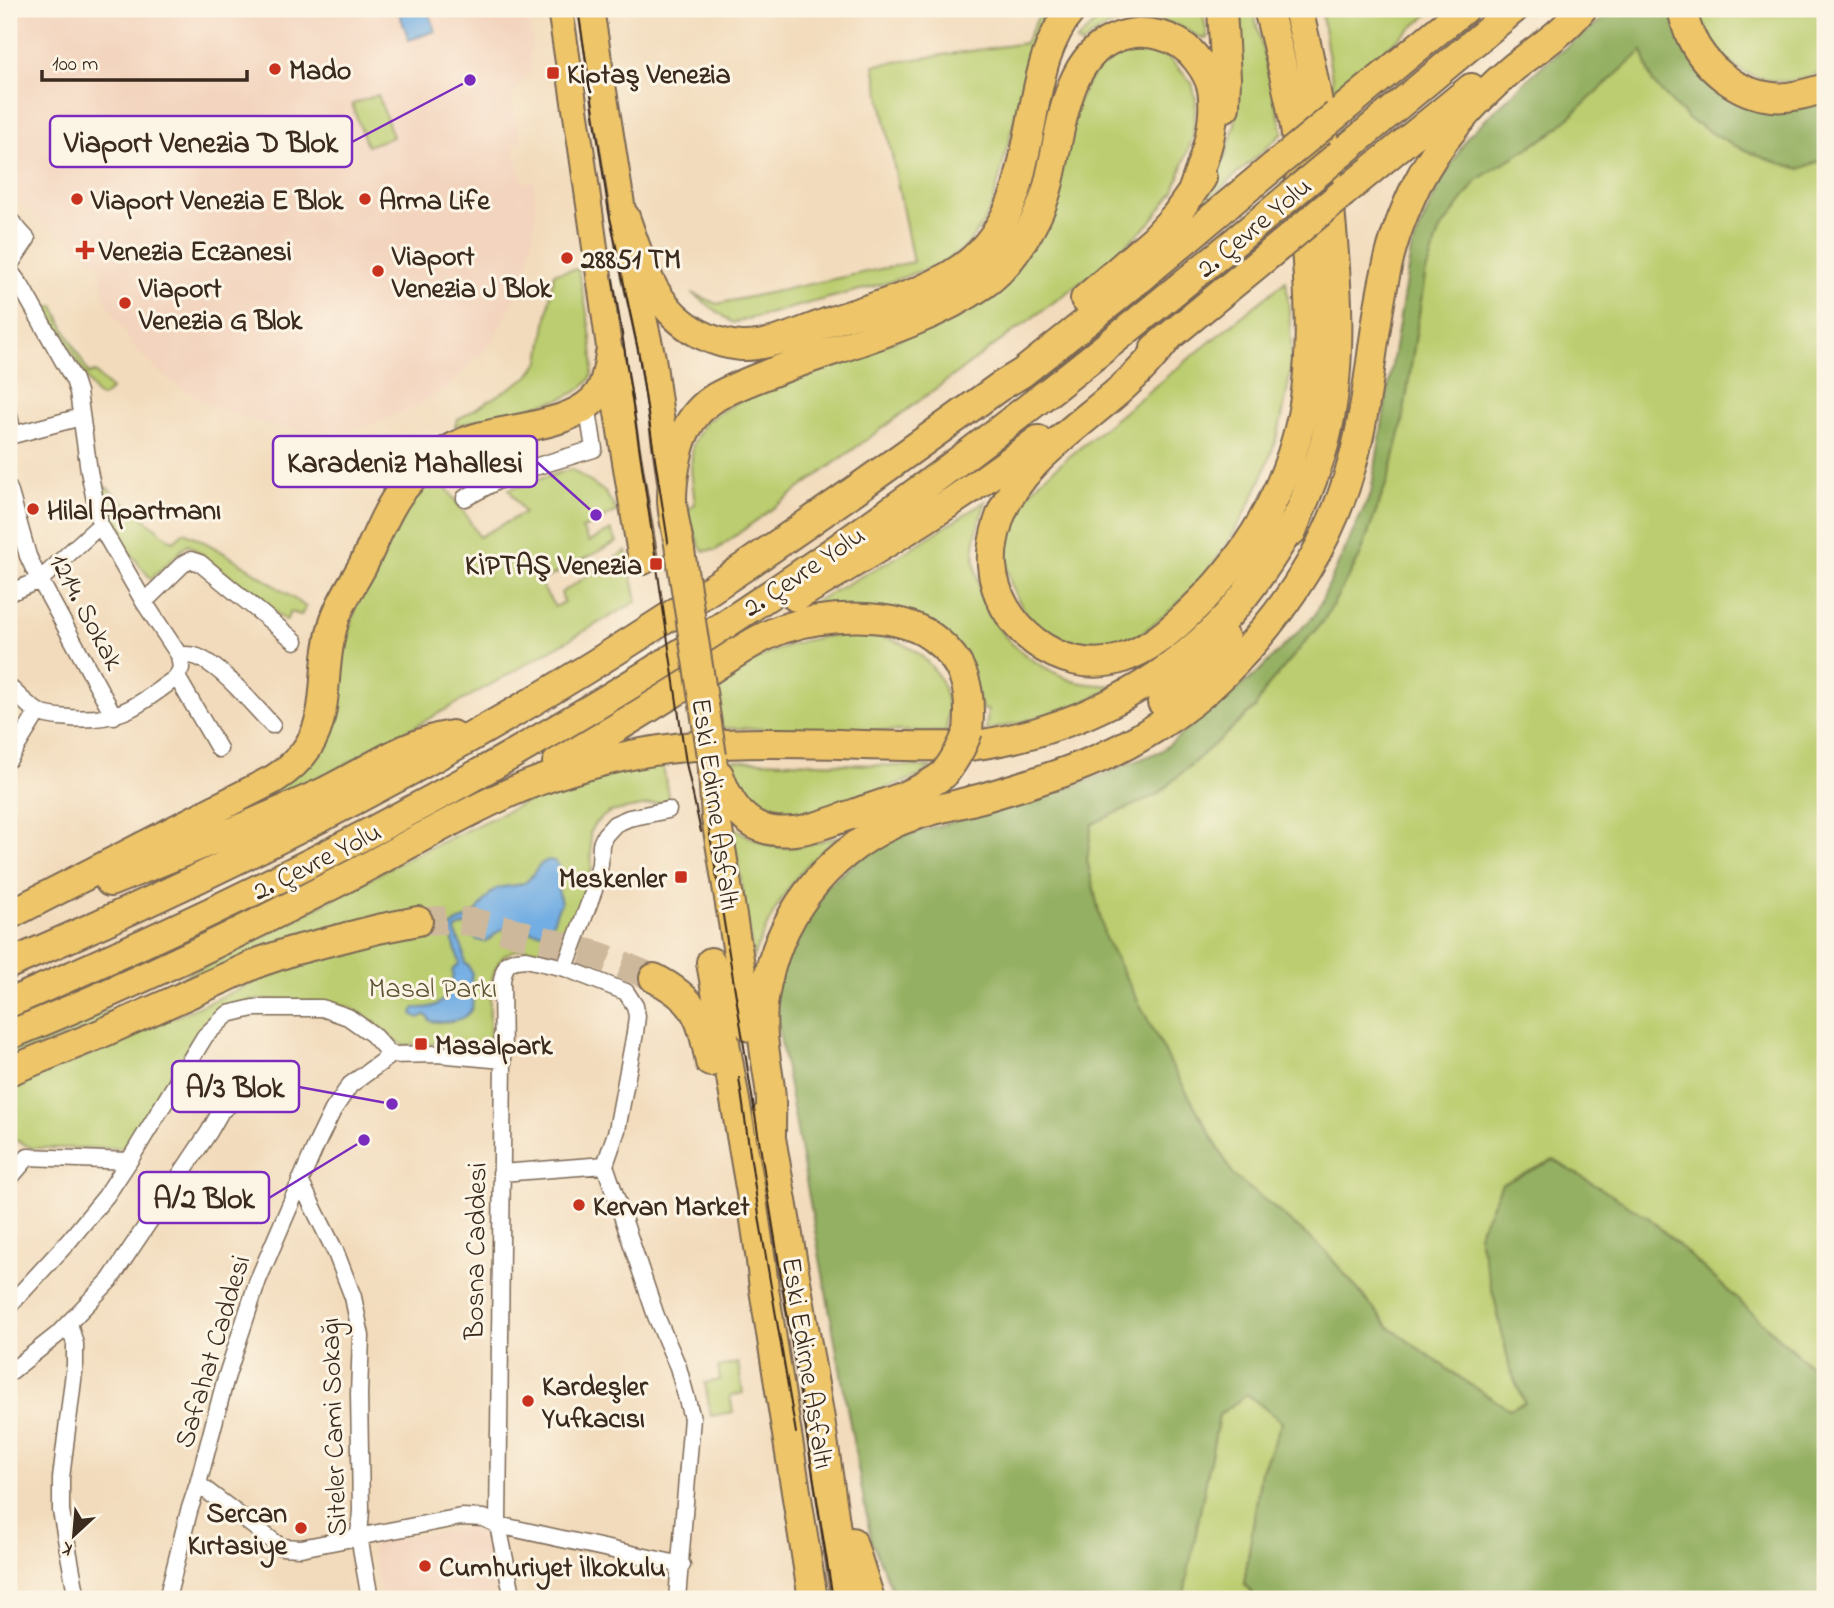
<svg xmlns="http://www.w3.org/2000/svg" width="1834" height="1608" font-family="'Indie Flower',sans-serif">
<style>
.built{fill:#f3d4be}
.green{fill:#bbcd70;stroke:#7b7c47;stroke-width:2}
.forest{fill:#94b062;stroke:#686d40;stroke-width:2}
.water{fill:#72ade3;stroke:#566c80;stroke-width:2}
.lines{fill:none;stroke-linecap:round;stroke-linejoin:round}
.highway-tunnel{stroke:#cdb89c;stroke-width:28;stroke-dasharray:28 14;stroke-linecap:butt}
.street-casing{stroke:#7b6855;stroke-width:19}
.primary-casing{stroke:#7b6855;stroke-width:28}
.highway-casing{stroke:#7b6855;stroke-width:32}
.street{stroke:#fff;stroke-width:16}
.primary{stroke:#eec569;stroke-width:24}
.highway{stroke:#eec569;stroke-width:28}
.tram{stroke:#3b2a1e;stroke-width:2}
.highway-bridge-casing{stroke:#7b6855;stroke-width:32;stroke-linecap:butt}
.highway-bridge{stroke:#eec569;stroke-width:28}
.poi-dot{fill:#c8321e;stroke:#fcf5e5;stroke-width:2.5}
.labels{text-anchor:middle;stroke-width:6;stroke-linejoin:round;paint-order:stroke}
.poi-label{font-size:28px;font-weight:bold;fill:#3b2a1e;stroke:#fcf5e5;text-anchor:start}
.street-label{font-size:28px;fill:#3b2a1e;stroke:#fcf5e5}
.park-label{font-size:28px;fill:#5b5332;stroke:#fcf5e5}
.leader{fill:none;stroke:#7b2cbf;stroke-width:2.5}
.callout-dot{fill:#7b2cbf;stroke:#fcf5e5;stroke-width:2.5}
.callout{fill:#fcf5e5;stroke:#7b2cbf;stroke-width:2.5}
.callout-label{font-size:30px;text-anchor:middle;font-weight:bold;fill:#3b2a1e}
</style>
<rect width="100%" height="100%" fill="#fcf5e5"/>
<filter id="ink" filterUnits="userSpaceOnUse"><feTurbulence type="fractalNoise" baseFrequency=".0143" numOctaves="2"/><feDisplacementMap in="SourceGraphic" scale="14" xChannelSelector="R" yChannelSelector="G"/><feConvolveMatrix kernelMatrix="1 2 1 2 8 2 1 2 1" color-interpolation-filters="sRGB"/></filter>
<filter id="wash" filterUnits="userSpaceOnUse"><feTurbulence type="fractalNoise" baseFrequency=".00686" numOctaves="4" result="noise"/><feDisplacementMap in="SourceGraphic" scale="28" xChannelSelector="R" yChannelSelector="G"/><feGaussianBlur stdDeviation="1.57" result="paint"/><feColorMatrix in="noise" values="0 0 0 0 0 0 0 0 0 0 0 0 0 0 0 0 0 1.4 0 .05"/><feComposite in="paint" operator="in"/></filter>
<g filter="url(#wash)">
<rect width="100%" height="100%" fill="#f2dbbc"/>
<path class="built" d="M9 9H527L532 39 530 71 511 98 522 141 513 144 522 182 534 181 536 212 528 266 511 307 488 348 447 387 418 405 389 418 351 431H301L264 424 211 406 181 388 158 372 134 348 104 297 100 265 9 196Z
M484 1525 497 1599H382L372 1550 376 1541Z"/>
<path class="green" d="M1042 9H1059L1030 58 993 203 984 222 966 246 943 263 887 283 733 323 692 293 717 304 913 262 874 65 1025 43Z
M1109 9H1202L1208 38C1198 39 1192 32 1183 28 1157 16 1123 16 1098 32 1092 35 1087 41 1081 46L1076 42Z
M1231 9H1253L1283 133 1202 205 1226 155 1235 124 1237 101Z
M1321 9H1435L1334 91Z
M1698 9H1825V69C1791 89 1753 84 1724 57 1710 45 1704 25 1698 9Z
M1132 48 1150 49 1167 56 1192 83 1196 101 1193 136 1174 191 1148 225 1096 271 716 550 704 551 700 547 686 511 695 504 691 470 693 444 705 422 737 402 943 322 983 300 1086 85C1100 63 1107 56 1132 48Z
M1642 50 1653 83 1687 118 1729 143 1810 165 1825 159V1380L1649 1218 1478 1234 1495 1301 1510 1369 1525 1403 1509 1409 1463 1380 1390 1328 1326 1252 1272 1206 1234 1177 1172 1066 1105 938 1087 860 1091 824 1158 794 1255 708 1267 687 1324 620 1360 556 1390 473 1402 425 1425 275 1439 232 1478 179 1552 133Z
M378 95 393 137 367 146 352 104Z
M578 269C582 288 600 365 590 379 583 390 570 395 558 400L455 426 457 420 529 376 540 361 554 273Z
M1286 281C1289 307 1292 334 1291 361 1290 379 1284 411 1279 429 1277 439 1272 449 1269 459 1246 522 1208 582 1155 623 1140 635 1123 647 1104 650 1043 659 994 588 1008 532 1014 511 1027 495 1042 479L1170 374Z
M54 306 64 328 89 374 95 372 111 390 104 396 100 397 95 393 47 308Z
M571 469 605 492 617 511 582 529 589 542 611 530 617 542 539 582 555 607 564 602 561 593 626 551 637 601 474 694 328 774 185 834 272 788 336 706 341 688 343 651 357 603 411 495 434 471 466 515 479 537 524 513 509 489Z
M106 487 169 539 174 541 184 532C228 552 266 580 306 607L301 615 290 612 286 621 188 544 151 579C135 560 119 540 110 517 107 508 106 498 103 489Z
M986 501C981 517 975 532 974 548 974 555 975 563 976 570 982 619 1010 651 1054 672 1060 675 1067 679 1073 681 1087 685 1102 685 1116 686L1083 703 1015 724 986 730 988 710 982 709 965 653 805 614 803 608 897 557Z
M837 635C856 636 875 635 893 640 919 648 942 672 947 699 950 710 947 721 946 732L721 728 714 686C754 658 788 640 837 635Z
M725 760 931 767 919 776 815 815 768 822 739 799Z
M662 761 669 801 610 812 600 819 593 826 590 833 592 868 567 942 560 951C547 953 535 948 522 949 481 952 491 1013 490 1042L404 1045 394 1040 367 1017 348 1007 297 1000H252L225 1009 208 1021 191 1042 132 1142 123 1148H32L9 1137V1089L278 972 303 963 422 930V913L9 1057V1052L125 1004 231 954 406 859 528 801 607 775Z
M732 826C774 856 792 850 839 836 828 846 816 856 806 866 781 893 767 925 753 957Z
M738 1363 743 1393 730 1396 733 1412 711 1416 705 1383 720 1380 718 1367Z
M1247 1394 1282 1422 1261 1472 1244 1584 1257 1599H1183L1219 1415Z"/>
<path class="forest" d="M1616 9H1670L1706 81 1825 99V159L1800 169 1766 159 1729 143 1687 118 1653 83 1642 51 1552 133 1478 179 1439 232 1425 275 1402 425 1390 473 1360 556 1324 620 1267 687 1255 708 1158 794 1092 824 1087 860 1105 938 1172 1066 1234 1176 1272 1206 1326 1252 1390 1328 1463 1380 1509 1409 1525 1403 1510 1369 1495 1301 1478 1234 1502 1184 1554 1160 1649 1218 1825 1380V1599H1508L1506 1591 1492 1599H1257L1244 1584 1261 1472 1282 1422 1247 1394 1219 1415 1183 1599H896L871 1540 773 998 792 936 825 887 881 842 1062 791 1161 751 1255 675 1315 615 1371 493 1411 250 1434 196 1467 137 1544 64Z"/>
<path class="water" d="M398 9H428L435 31 409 40Z
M550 860 556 862 561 870 558 888 561 904C555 911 554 925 549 929 536 938 513 923 499 931 489 937 490 946 476 939L471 926 468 924 457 928 455 931 463 950 465 964 468 965 472 973C470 980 472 983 473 990 473 995 473 1003 472 1008 466 1023 442 1023 430 1021L428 1017 425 1015 419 1018 413 1015 412 1012 415 1008C433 1009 444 1005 451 986 453 980 452 974 453 968L459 964C459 953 448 934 451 928 455 920 464 921 470 917 481 911 484 896 496 889 505 884 519 888 527 881 536 873 537 862 550 860Z"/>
</g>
<g filter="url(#ink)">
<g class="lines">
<path class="highway-tunnel" d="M418 921 446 920 473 922 512 931 600 956 654 978"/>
<defs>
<path id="street" d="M9 219 27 239 9 266
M9 270 21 286 74 380 78 392 89 471 100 525 144 602 179 655 181 668 177 677 219 749
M9 415 13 435
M9 436 81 417
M9 489 28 556 34 569 114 716
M465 498 508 475 594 449 587 404
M9 593 40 580 100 525
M144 602 183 564 191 560 200 563 295 641
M179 655C186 655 193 654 200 658 225 670 253 705 272 725
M9 687C19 696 30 709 43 714 51 717 61 717 70 718 121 722 138 705 177 677
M9 759 38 712
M565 968 594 890 600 864 601 844 605 835 615 824 629 818 668 810
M501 1173 605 1165
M9 1179 28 1157 129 1161
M300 1181 336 1253 353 1297 361 1336 359 1394 361 1510 359 1536 370 1599
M9 1306 68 1242 106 1196 129 1161 205 1036 228 1014 253 1008H322L348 1017 372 1034 391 1055
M69 1323 75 1344V1364L61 1478V1511L77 1599
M9 1373 57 1335 110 1280 209 1132 221 1111 253 1086
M198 1484 281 1547 301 1548 461 1517 484 1518 498 1525 682 1565
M167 1599 189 1511 198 1484 225 1381 258 1280 316 1145 333 1110 350 1085 391 1055 437 1054 503 1060
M513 1599 498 1525 503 1060 502 980 504 971 508 963 516 960 526 959 565 968 626 992 635 1006 637 1016 635 1033 617 1130 605 1165 656 1316 678 1367 692 1418 677 1599"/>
<path id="primary" d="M560 9 582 155 610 354
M591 9 630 255 653 358 670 481"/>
<path id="highway" d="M1222 9 1226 78 1225 107
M1682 9C1684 17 1686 27 1690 35 1704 67 1737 94 1772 97 1790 99 1808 93 1825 88
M1336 115 1464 9
M1340 154 1514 9
M1343 193 1471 88
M625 217C642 264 652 308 700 334 712 340 727 345 741 346 771 347 805 330 832 321 878 305 937 291 973 259 994 240 1008 215 1017 188 1022 167 1027 145 1031 124 1039 83 1044 43 1072 9
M1085 299 1155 238 1176 215 1202 178
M1168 338C1154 356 1140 372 1123 387 1080 426 1015 465 998 523 994 536 991 551 992 565 996 626 1060 677 1120 659 1149 650 1173 629 1194 608 1242 561 1278 505 1296 440 1316 371 1310 294 1304 223 1300 191 1299 158 1295 127 1288 87 1278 48 1268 9
M1155 348 1282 244
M611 363 643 560
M1292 531C1304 501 1317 472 1325 441 1343 369 1338 292 1331 219 1329 199 1329 180 1326 160 1321 110 1310 58 1298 9
M680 551C678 534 672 516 672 499 672 481 677 448 685 432 692 417 703 405 716 397 739 384 765 375 789 366 854 342 928 323 984 284 1010 267 1037 223 1046 193 1061 145 1060 62 1113 39 1128 32 1143 31 1159 35 1175 39 1189 48 1198 61 1204 69 1210 79 1212 89 1218 124 1203 161 1192 192
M796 597C879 548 961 500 1038 440
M1162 702 1184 685 1225 639
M712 756 716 818 750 1027
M557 763C605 736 652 706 699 677 726 660 752 640 782 629 823 615 895 610 932 637 966 662 972 691 968 731
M719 775C727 797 738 819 762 828 772 832 783 832 794 831 814 829 836 820 856 813 887 802 918 794 944 774
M110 882C182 853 254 824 324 792 366 772 405 742 452 735
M9 915 274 779C341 737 315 684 334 622 340 602 353 584 363 565 375 541 386 510 402 490 421 467 447 447 475 438 511 427 581 426 601 390 607 378 608 366 610 354
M711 962 751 1193 761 1261 764 1289 813 1599
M9 964C171 894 331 817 485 729 665 627 832 508 999 387L1022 373 1115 299 1274 166
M654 978C697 1000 701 1017 710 1062
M9 1003C245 902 475 785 692 646 810 570 926 488 1037 401 1119 338 1198 272 1278 206
M9 1035C122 990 232 937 340 881 397 852 451 819 509 793 540 779 573 769 605 761 724 730 847 749 969 746 1067 734 1160 688 1227 616 1255 586 1277 549 1298 515
M9 1071 98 1035 260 962 292 951 378 929 418 921
M767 1115 820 1419 846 1599
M771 1134C771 1118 772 1103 770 1088 766 1058 759 1028 764 998 776 920 823 856 895 823 922 811 953 806 982 798 1016 788 1050 778 1083 765 1132 746 1186 712 1223 675 1282 616 1330 546 1352 464 1371 396 1372 323 1390 255 1396 231 1406 207 1417 184 1440 139 1474 101 1513 68 1537 49 1563 33 1582 9
M852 1542 870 1599"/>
</defs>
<use href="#street" class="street-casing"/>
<use href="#primary" class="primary-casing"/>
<use href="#highway" class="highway-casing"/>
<use href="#street" class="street"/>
<use href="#primary" class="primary"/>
<use href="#highway" class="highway"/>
<path class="tram" d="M578 9 609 213 638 350 702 758 709 829 833 1599
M613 279 625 352 686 763 701 832
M739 1078 760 1222 796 1433"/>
<defs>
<path id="highway-bridge" d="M1274 166 1336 115
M1278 206 1340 154
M1282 244 1343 193
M680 551 712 756
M944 774C955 760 962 748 968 731"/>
</defs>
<use href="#highway-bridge" class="highway-bridge-casing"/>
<use href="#highway-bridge" class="highway-bridge"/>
</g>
</g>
<g class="poi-dot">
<circle cx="275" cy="69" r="7"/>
<rect x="546" y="66" width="14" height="14" rx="3.5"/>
<circle cx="77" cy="199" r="7"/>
<circle cx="365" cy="199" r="7"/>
<path d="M81.5 239.5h7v7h7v7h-7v7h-7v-7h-7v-7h7z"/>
<circle cx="567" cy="258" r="7"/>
<circle cx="378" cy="271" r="7"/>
<circle cx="125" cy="303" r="7"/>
<circle cx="33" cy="509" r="7"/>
<rect x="649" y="557" width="14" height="14" rx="3.5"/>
<rect x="674" y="870" width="14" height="14" rx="3.5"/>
<rect x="414" y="1037" width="14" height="14" rx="3.5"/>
<circle cx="579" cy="1205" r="7"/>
<circle cx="528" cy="1401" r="7"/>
<circle cx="301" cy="1528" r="7"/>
<circle cx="425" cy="1566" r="7"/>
</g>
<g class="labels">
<g class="poi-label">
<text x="289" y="79">Mado</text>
<text x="567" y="83">Kiptaş Venezia</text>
<text x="91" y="209">Viaport Venezia E Blok</text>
<text x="379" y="209">Arma Life</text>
<text x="99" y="260">Venezia Eczanesi</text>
<text x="392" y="265">Viaport<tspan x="392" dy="32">Venezia J Blok</tspan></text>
<text x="581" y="268">28851 TM</text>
<text x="139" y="297">Viaport<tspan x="139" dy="32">Venezia G Blok</tspan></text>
<text x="47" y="519">Hilal Apartmanı</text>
<text x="642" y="574" text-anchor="end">KİPTAŞ Venezia</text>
<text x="667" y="887" text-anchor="end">Meskenler</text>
<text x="435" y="1054">Masalpark</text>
<text x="593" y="1215">Kervan Market</text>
<text x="542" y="1395">Kardeşler<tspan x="542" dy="32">Yufkacısı</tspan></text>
<text x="287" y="1522" text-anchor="end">Sercan<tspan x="287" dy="32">Kırtasiye</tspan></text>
<text x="439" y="1576">Cumhuriyet İlkokulu</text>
</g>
<g class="street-label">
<text transform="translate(1253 226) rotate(-40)" y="10">2. Çevre Yolu</text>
<text transform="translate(803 570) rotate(-34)" y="10">2. Çevre Yolu</text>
<text transform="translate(88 611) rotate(62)" y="10">1214. Sokak</text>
<text transform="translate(717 804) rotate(82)" y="10">Eski Edirne Asfaltı</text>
<text transform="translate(316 860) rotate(-27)" y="10">2. Çevre Yolu</text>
<text transform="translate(474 1251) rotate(-89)" y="10">Bosna Caddesi</text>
<text transform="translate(211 1351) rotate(-73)" y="10">Safahat Caddesi</text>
<text transform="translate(809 1363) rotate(81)" y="10">Eski Edirne Asfaltı</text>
<text transform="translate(332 1427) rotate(-92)" y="10">Siteler Cami Sokağı</text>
</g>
<g class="park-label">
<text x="433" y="997">Masal Parkı</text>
</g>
</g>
<path class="leader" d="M470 80L352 142M596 515L537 462M392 1104L299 1087M364 1140L269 1198"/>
<g class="callout-dot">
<circle cx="470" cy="80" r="7"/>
<circle cx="596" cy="515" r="7"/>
<circle cx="392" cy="1104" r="7"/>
<circle cx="364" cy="1140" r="7"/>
</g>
<g class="callout">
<rect x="50" y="116" width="302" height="51" rx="7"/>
<rect x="273" y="436" width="264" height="51" rx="7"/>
<rect x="172" y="1061" width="127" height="51" rx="7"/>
<rect x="139" y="1172" width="130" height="51" rx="7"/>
</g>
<g class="callout-label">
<text x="201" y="152">Viaport Venezia D Blok</text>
<text x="405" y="472">Karadeniz Mahallesi</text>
<text x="235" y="1097">A/3 Blok</text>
<text x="204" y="1208">A/2 Blok</text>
</g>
<rect width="1834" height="1608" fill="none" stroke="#fcf5e5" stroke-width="35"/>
<g transform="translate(74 1535) rotate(206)" stroke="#fcf5e5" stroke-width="5" paint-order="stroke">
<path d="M0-5L12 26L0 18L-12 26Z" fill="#3b2a1e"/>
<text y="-10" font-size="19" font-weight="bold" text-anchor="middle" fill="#3b2a1e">K</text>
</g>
<path d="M42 70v10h205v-10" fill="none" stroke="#3b2a1e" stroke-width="3.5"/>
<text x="52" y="70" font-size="21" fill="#3b2a1e" stroke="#fcf5e5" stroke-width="5" paint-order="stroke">100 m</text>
</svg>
